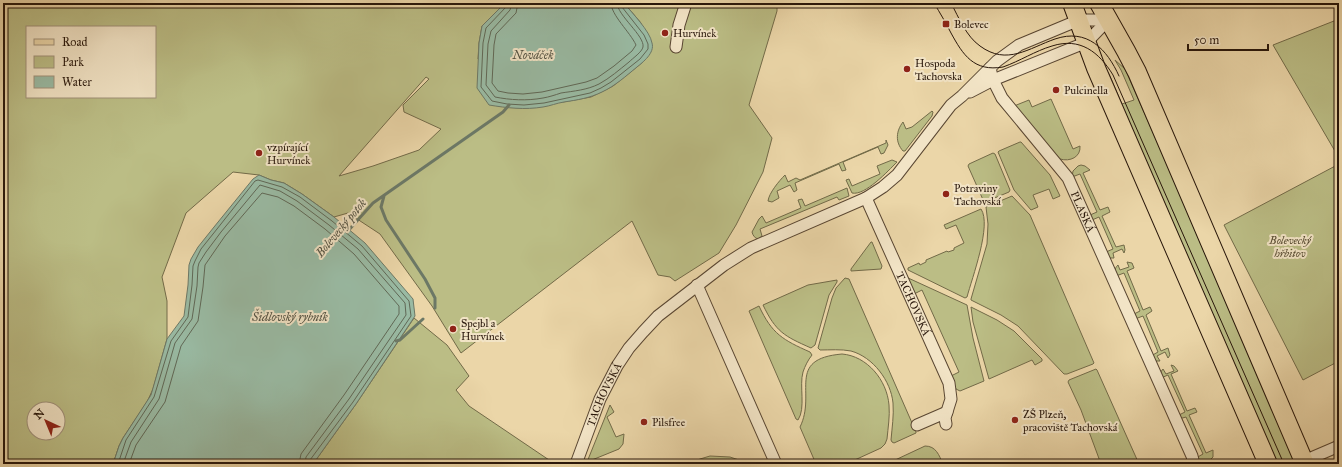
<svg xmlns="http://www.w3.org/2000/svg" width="1342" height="467" font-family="'IM FELL Great Primer',serif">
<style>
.green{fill:#bbbd85;stroke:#726a48;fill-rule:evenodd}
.water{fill:#99baa3;stroke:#6c7866}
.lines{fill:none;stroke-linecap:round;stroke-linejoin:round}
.shore{stroke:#606856;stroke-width:1}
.stream{stroke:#6c7866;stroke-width:3}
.minor-casing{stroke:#594632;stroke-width:13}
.primary-casing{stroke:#28160a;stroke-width:20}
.minor{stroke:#f2e4c6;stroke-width:11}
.primary{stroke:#ebd6a8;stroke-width:18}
.tram{stroke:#28160a;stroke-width:1}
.poi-dot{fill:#8f2418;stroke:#f2e4c6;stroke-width:1.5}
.labels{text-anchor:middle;stroke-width:4;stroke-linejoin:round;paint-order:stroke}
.poi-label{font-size:11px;fill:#28160a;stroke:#f2e4c6;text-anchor:start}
.street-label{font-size:11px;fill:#28160a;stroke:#f2e4c6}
.park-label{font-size:11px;font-style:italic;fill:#54482f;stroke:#f2e4c6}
.water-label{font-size:12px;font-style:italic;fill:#504f40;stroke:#f2e4c6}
</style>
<rect width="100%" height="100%" fill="#ebd6a8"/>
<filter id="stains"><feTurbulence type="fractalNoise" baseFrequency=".005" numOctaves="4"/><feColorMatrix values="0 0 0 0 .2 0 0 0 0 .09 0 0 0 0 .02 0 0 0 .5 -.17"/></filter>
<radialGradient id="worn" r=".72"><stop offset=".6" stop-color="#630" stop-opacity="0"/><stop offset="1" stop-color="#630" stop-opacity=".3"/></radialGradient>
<path class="green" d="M3 3H505L482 26 479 43 478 59 563 102 591 97 613 86 643 62 641 23 624 3H777V11L749 105 772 138 763 172 736 225 719 253 675 281 670 277 658 275 632 221 461 353 432 306 380 234 348 213 334 217 302 194 284 183 271 180 259 175 233 172 186 213 162 277 167 301V339L153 389 147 402 123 438 119 446 113 464H3ZM27 27H155V97H27ZM426 77 429 79 403 105 404 112 441 129 419 150 373 166 339 176ZM34 409H58V433H34Z
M1339 19V158L1273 45Z
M1115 60 1125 69 1299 464H1276L1106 70 1109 74 1122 104 1134 100 1121 70Z
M1051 99 1073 149 1080 146C1081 157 1070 162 1060 159L1014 106 1029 100 1032 107Z
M932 111 933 112 932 116 905 151H903C895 142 896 131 903 122L906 129 912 127Z
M886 140 888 145 884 153 881 154 878 147 843 162 846 170 842 171 839 164 795 183 797 190 794 192 790 185 777 191 779 198 772 202 768 201C769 193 779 181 785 175L788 182 796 178 800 180 886 143Z
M1020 142H1021L1050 175 1060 196 1053 199 1049 189 1033 195 1038 207 1031 210 1014 190 998 152 999 151Z
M993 153 995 154 1010 190 1009 192 985 202H984L968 166 969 164Z
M892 160 897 162C888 171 865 196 852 193L846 180 849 179 852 186 880 174 877 166Z
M1339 164V361L1303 380 1224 225Z
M1081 165 1085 166 1090 170 1083 173 1100 210 1108 207 1110 212 1102 216 1116 247 1124 245 1125 250 1124 253 1122 249 1113 253 1114 258H1110L1106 252 1113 249 1099 217 1092 220 1090 215 1097 212 1080 174 1072 177 1073 171 1078 166Z
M847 188 849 196 839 200 837 197 760 229 762 236 758 239C755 238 753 236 752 232L759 219 762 216 766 223 801 208 798 200 802 199 805 206Z
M1012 196 1030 215 1094 363 1093 364 1067 374H1064L1018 326 1001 315 971 300V299L987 244 988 224 986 207Z
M981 209C992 225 972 278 967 297L965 298 908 270V268L919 263 920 265 926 262V260L947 251 948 252 954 250V248L964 243 956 225 946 229 944 225Z
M871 242H872L882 266 881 269 851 271V269Z
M1127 262 1132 263 1134 268 1127 271 1143 310 1150 307 1152 311 1146 315 1161 351 1168 348 1170 355 1168 358 1165 352 1157 356 1160 361H1155L1151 356 1158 352 1143 316 1135 319 1134 314 1140 311 1124 273 1116 276C1115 271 1114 269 1118 265L1120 270 1129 267Z
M906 277 967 305 973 338 984 381 960 391 956 389 951 376 959 372 922 290 914 294Z
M845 278 849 279 916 432V433L894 443 892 442 891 440C892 428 894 415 893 403 891 381 873 357 851 351 841 349 830 350 820 350L818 348 832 298 836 288Z
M837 280V282L829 295 815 345 811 348C784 336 776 332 763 305L808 285Z
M759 306C772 334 783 340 810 352L812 355C808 360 805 366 803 372 799 386 806 408 798 420L796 419 749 311Z
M971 307 997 320 1014 331 1042 359V361L1035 365 1032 360 989 379 973 322Z
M414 318 447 345 469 376 456 390 469 406 555 464H313L356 404Z
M842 354C867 356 887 380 889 405 890 416 888 428 887 439L885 444 881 448 846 464H816L800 427C817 393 785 359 842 354Z
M1171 365 1174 366 1178 371 1171 374 1187 411 1195 408 1197 412 1189 415 1206 453 1213 450V457L1208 462H1201L1196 458 1203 454 1186 417 1179 419 1177 416 1185 412 1168 375 1161 378 1160 373 1163 369 1166 374 1174 371Z
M1096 369 1097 370 1139 464H1101L1081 410 1068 382 1069 380Z
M610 405 614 412 607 417 616 437 624 434 623 444 619 449 587 462Z
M925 446C936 446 939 455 943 464H890L893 461Z
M710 456 730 457 751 464H688L700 459Z"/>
<path class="water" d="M505 3H624C632 13 650 31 652 43 655 53 643 62 637 67 626 76 615 86 602 92 590 98 577 100 564 102 557 103 550 106 543 107 525 110 507 108 489 105L477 88 479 43 482 26Z
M259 175 271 180 284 183 302 194 334 217 365 243 413 299 415 316 356 404 313 464H113L119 446 123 438 151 395 167 339 184 316 188 285 189 265 191 259 198 247 214 227 253 179Z"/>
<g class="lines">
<path class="shore" d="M507 3 506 7 486 28 483 43 481 87 492 101 507 104 524 105 544 103 590 93 601 88 611 82 640 59 648 49V44L644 35 622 7V3
M512 3 510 10 491 31 488 44 486 85 495 97C510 100 527 101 543 98 549 97 555 95 561 93 574 91 587 90 599 84 610 78 619 70 629 62 633 58 642 52 643 47 645 36 617 15 617 3
M518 3 516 13 496 34 494 45 492 83 498 91 508 93 523 94 542 92 586 82 597 78 614 66 632 51 636 45C630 32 611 15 611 3
M118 464 126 440 154 397 171 341 188 317 192 285 193 266 195 261 201 249 217 229 255 181 258 180 282 187 300 197 332 221 362 246 409 301 411 316 353 402 310 460V464
M123 464 131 442 159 399 175 343 192 319 197 286 198 267 199 263 206 252 221 232 260 185 280 191 297 201 329 225 358 249 405 303 406 315 349 399 306 457 305 464
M129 464 136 445 165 402 181 346 198 321 203 287 205 265 225 236 262 193 278 197 294 206 325 229 354 254 399 306V314L344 395 301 454 299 464"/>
<path class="stream" d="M384 196 381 207 386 220 425 279 435 298V308
M347 232 373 203 503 112 509 105
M396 341 400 340 423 319"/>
<defs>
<g id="minor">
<path d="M676 47 679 25 686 3"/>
<path id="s1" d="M990 68 993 80 1002 98 1068 178 1192 456 1194 464"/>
<path d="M970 92 993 80 1087 42 1108 20"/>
<path id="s2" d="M866 198 949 383 951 399 945 418 946 424"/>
<path d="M697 285 776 464"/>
<path d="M917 425 947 412"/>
<path d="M1304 461 1339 446"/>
<path id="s3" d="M576 464 600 399 617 366 629 348 643 332 658 316 724 265 751 248 866 198 883 187 897 175 951 105 962 96 997 61 1019 45 1079 20H1108"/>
</g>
<path id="primary" d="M1072 3 1096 68 1268 464
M1099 3 1126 51 1137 72 1305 464"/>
</defs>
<use href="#minor" class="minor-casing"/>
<use href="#primary" class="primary-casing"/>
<use href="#minor" class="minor"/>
<use href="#primary" class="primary"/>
<path class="tram" d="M934 3C940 13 946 23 951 33 963 55 974 72 1003 67 1020 61 1035 51 1052 46 1080 37 1099 52 1113 75L1284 464
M951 3C959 18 966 36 980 46 1007 66 1029 48 1055 39 1087 28 1107 49 1119 76"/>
</g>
<g class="poi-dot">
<rect x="942" y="20" width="8" height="8" rx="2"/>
<circle cx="665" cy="33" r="4"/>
<circle cx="907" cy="69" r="4"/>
<circle cx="1056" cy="90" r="4"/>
<circle cx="259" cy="153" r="4"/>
<circle cx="946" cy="194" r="4"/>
<circle cx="453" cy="329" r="4"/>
<circle cx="1015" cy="420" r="4"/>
<circle cx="644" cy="422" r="4"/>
</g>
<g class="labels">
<g class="poi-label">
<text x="954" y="28">Bolevec</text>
<text x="673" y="37">Hurvínek</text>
<text x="915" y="67">Hospoda<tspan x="915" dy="13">Tachovska</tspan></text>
<text x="1064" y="94">Pulcinella</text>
<text x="267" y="151">vzpírající<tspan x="267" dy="13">Hurvínek</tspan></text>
<text x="954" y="192">Potraviny<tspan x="954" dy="13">Tachovská</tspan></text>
<text x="461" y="327">Spejbl a<tspan x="461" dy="13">Hurvínek</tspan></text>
<text x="1023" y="418">ZŠ Plzeň,<tspan x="1023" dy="13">pracoviště Tachovská</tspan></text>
<text x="652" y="426">Pilsfree</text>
</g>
<g class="street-label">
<text dy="4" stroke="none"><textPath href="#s1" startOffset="173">PLASKÁ</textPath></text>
<text dy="4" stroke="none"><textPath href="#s2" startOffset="116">TACHOVSKÁ</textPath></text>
<text dy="4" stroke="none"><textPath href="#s3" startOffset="75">TACHOVSKÁ</textPath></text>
</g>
<g class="park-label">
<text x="1290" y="244">Bolevecký<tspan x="1290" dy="13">hřbitov</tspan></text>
</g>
<g class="water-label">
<text x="533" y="59">Nováček</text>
<text transform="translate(341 228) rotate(-50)" y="4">Bolevecký potok</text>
<text x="290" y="321">Šidlovský rybník</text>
</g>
</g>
<rect width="1342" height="467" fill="none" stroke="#ebd6a8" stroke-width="16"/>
<rect x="4" y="4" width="1334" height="459" fill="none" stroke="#28160a" stroke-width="2"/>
<rect x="8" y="8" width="1326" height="451" fill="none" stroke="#28160a"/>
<rect x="26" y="26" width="130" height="72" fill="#f2e4c6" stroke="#a1927b"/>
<rect x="34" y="39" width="20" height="6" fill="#ebd6a8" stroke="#a1927b"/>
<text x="62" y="46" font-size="12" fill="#28160a">Road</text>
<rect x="34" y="56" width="20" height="12" fill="#bbbd85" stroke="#a1927b"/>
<text x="62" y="66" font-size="12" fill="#28160a">Park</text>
<rect x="34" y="76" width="20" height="12" fill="#99baa3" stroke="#a1927b"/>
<text x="62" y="86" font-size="12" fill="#28160a">Water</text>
<g transform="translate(46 421) rotate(316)"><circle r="19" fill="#f2e4c6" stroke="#a1927b"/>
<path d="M0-3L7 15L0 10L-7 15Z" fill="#8f2418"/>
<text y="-6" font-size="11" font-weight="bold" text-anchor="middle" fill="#28160a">N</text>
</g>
<path d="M1188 44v6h80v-6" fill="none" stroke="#28160a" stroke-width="2"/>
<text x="1194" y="44" font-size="12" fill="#28160a" stroke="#f2e4c6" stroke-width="3" paint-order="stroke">50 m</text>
<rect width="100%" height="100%" filter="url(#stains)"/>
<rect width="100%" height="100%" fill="url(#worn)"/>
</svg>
